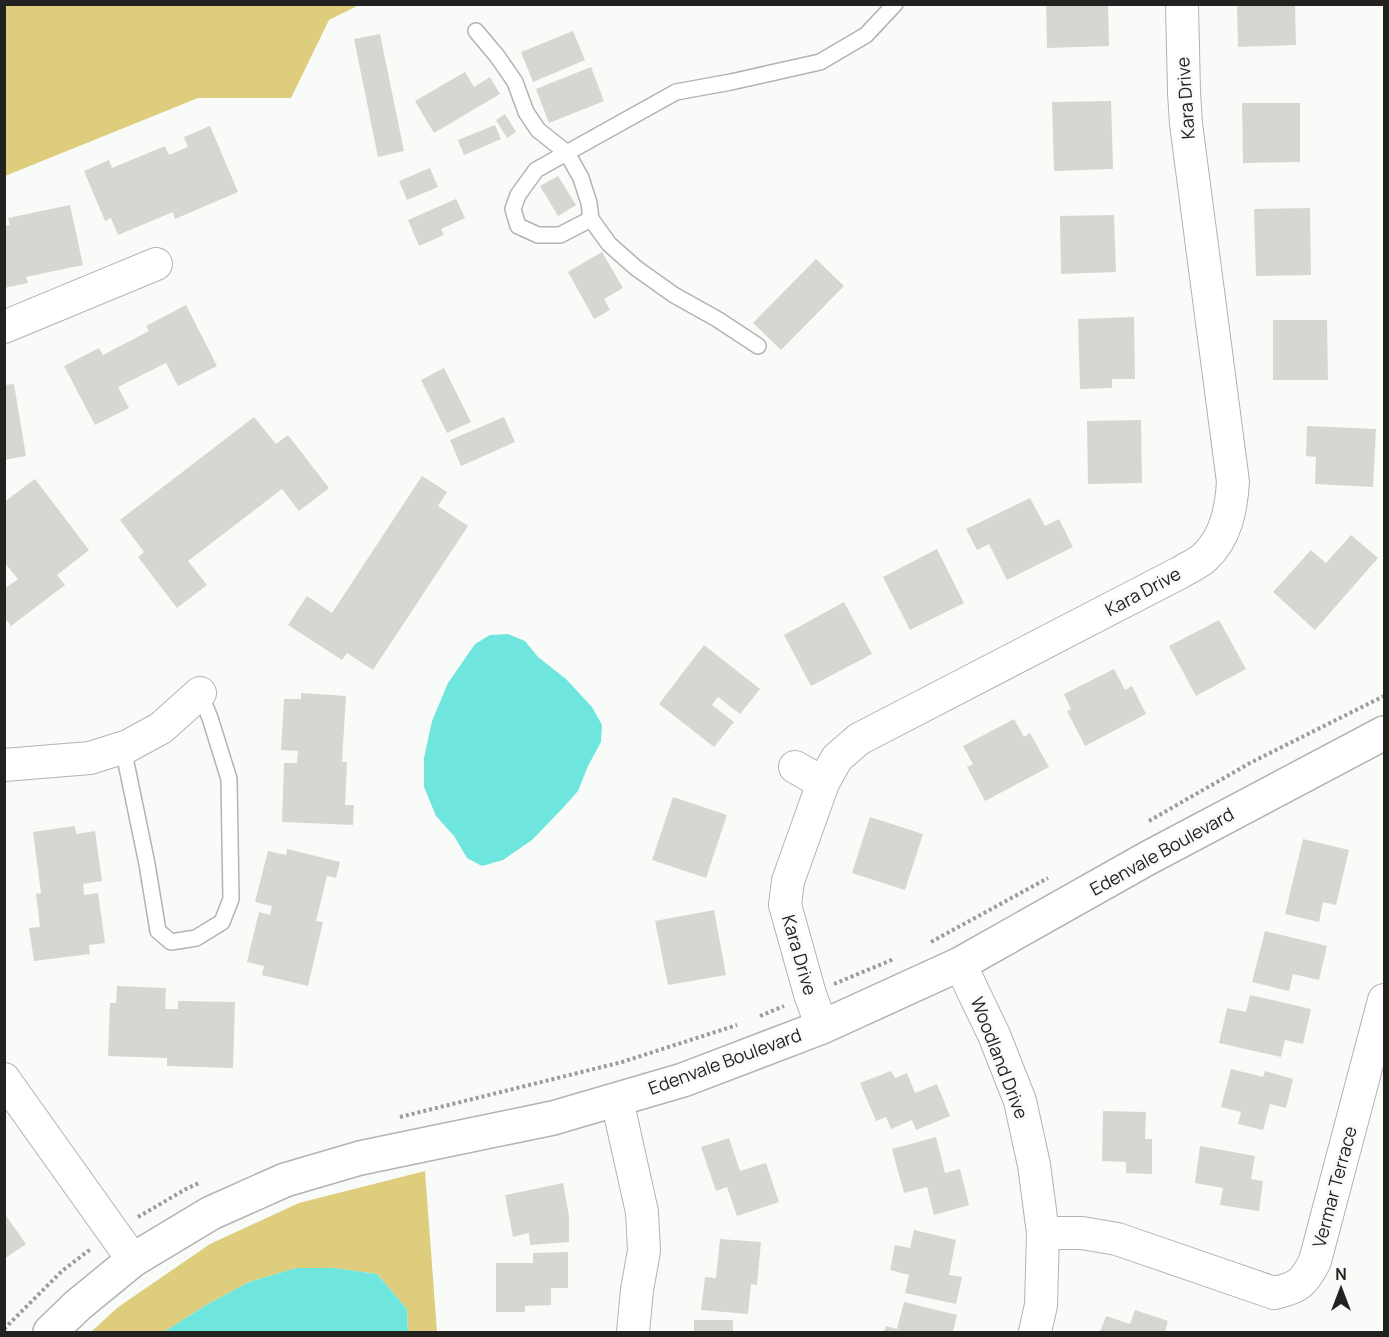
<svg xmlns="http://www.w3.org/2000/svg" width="1389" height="1337" font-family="Manrope,sans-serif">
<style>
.green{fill:#decd7c}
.water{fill:#6ee6dd}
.building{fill:#d5d7d2}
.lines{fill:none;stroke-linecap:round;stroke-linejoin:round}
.lane-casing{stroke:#b1b4b0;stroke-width:18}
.street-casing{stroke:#b1b4b0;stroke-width:34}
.secondary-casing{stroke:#b1b4b0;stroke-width:36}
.path{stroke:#9b9d9a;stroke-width:4;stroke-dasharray:3 3;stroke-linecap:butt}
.lane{stroke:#fff;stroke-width:15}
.street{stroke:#fff;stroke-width:32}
.secondary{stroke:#fff;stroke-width:33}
.labels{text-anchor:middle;stroke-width:5;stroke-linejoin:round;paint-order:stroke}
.street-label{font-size:18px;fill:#222321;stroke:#f8fbf7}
</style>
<rect width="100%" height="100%" fill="#f8fbf7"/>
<path class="green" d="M5 4H359V5L329 20 291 98H198L5 176Z
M425 1171 437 1332H408L407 1309 377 1274 334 1268H296L249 1282 206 1305 164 1332H91L117 1308 210 1244 299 1203Z"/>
<path class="water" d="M508 634 525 641 538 657 566 679 592 707 602 725 601 742 588 766 578 791 561 810 532 840 503 860 482 866 467 858 454 836 436 816 424 787V758L432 721 448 683 475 644 490 635Z
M296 1268H334L377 1274 407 1309 408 1332H164L206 1305 249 1282Z"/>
<path class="building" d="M1046 4H1108L1109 46 1047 48Z
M1237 4H1295L1296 45 1238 47Z
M573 31 585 60 533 82 521 52Z
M380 34 404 151 378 157 354 39Z
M591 67 604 101 549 123 536 89Z
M465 72 474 87 490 77 500 94 434 133 415 101Z
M1111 101 1113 169 1054 171 1052 102Z
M1242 103H1300V162L1243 163Z
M505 114 516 132 507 138 496 120Z
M495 125 501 139 464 155 458 140Z
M210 126 238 192 175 219 173 212 118 235 111 218 105 221 84 171 109 160 112 168 165 146 169 155 188 147 184 137Z
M430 168 438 187 407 200 399 181Z
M558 176 576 205 558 216 540 186Z
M456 199 465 218 441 229 444 235 419 246 408 220Z
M70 205 83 265 26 277 28 283 4 288V226L10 225 8 218Z
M1310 208 1311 275 1256 276 1254 209Z
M1114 215 1116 272 1061 274 1060 216Z
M602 252 623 288 604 299 610 310 594 319 568 272Z
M816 259 844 286 781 350 753 323Z
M186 305 217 366 178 386 166 363 118 387 129 408 95 425 64 366 99 348 103 355 149 331 146 326Z
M1134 317 1135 379H1112V388L1080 389 1078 319Z
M1273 320H1327L1328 380H1273Z
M444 368 471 422 447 433 421 380Z
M14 384 26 456 4 460V385Z
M254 417 276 444 288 435 329 488 299 511 282 489 188 561 207 585 177 608 138 557 144 552 120 520Z
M504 417 515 442 461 466 450 440Z
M1141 420 1142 483 1088 484 1087 421Z
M1307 426 1376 429 1373 487 1315 484 1316 457 1306 456Z
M422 476 447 492 438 506 468 526 373 670 347 653 342 660 288 625 307 596 332 613Z
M35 479 89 550 57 575 65 585 11 626 4 617V589L18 579 4 562V502Z
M1030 498 1045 526 1059 519 1073 547 1007 580 989 544 977 550 966 529Z
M1351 535 1378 558 1315 630 1273 592 1311 550 1326 563Z
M937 549 964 603 910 630 883 577Z
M844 602 872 654 811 686 784 635Z
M1219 620 1246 669 1196 696 1169 646Z
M704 645 760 689 740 714 718 697 712 705 734 722 714 747 659 704Z
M1114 669 1125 690 1132 686 1146 714 1085 746 1067 711 1071 709 1064 694Z
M301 693 346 696 342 762H347L345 805H354L353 825 282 822 284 763H297L298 751 281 750 284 699H301Z
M1014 719 1024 737 1030 733 1049 767 985 801 967 767 973 764 963 746Z
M673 797 727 815 706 878 652 860Z
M870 817 923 834 905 890 852 873Z
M75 826 76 834 95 831 102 881 83 884 84 895 98 893 105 943 89 945 90 954 34 961 29 928 40 927 36 894 41 893 33 832Z
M1303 839 1349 850 1336 905 1323 902 1319 922 1285 914Z
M287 849 340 862 336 878 327 876 316 921 323 922 308 986 262 975 264 966 247 962 259 912 270 915 272 906 255 902 268 851 286 855Z
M714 910 726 975 668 985 655 921Z
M1265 931 1327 946 1319 980 1293 974 1289 991 1252 982Z
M117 986 166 988 165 1009H178V1001L235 1002 233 1068 167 1066V1058L108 1056 110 1003H116Z
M1250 995 1311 1009 1303 1044 1285 1040 1281 1057 1219 1043 1227 1008 1246 1012Z
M1231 1069 1263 1077 1265 1071 1293 1079 1286 1108 1270 1104 1263 1130 1238 1124 1241 1112 1221 1107Z
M891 1071 895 1078 907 1073 915 1093 937 1084 950 1116 916 1130 912 1120 891 1129 886 1117 876 1121 860 1083Z
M1103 1111 1146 1112 1145 1139H1152V1174L1126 1173V1162L1102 1161Z
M936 1137 945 1173 960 1169 969 1205 934 1215 927 1187 904 1193 892 1149Z
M729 1138 740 1171 766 1163 779 1202 737 1216 727 1187 716 1191 701 1147Z
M1200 1146 1255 1156 1251 1179 1263 1181 1259 1211 1220 1205 1223 1188 1195 1183Z
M563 1183 569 1216V1242L530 1245 529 1233 513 1237 505 1195Z
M4 1213 26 1244 4 1259Z
M914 1230 956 1240 949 1275 962 1277 956 1304 905 1293 909 1275 890 1270 895 1245 910 1248Z
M720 1239 761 1242 757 1285 751 1284 748 1314 701 1310 705 1277 716 1278Z
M568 1252V1288H551V1305L525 1306V1312H496V1263H533V1253Z
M904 1302 957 1315 953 1332H884L886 1326 897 1329Z
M1135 1310 1168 1321 1165 1332H1100L1106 1316 1130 1324Z
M694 1320H733V1332H694Z"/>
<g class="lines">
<defs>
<path id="lane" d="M476 31 497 56 515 82 526 112 538 130 567 153 581 178 589 203 591 219 609 244 636 268 674 295 717 319 758 346
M591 219 560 235H538L518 226 513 209 518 195 536 170 676 92 731 82 820 62 866 35 895 4
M123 748 147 864 158 931 171 942 196 938 222 922 231 899 229 779 210 718 200 693"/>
<path id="street" d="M4 327 156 264
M4 765 90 758 128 746 161 728 200 693
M795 767 823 783
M960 964 994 1035 1020 1101 1034 1165 1043 1233 1041 1305 1035 1332
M822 1027 810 994 785 905 788 881 823 783 837 758 859 739 1181 572C1189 567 1199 563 1205 557 1226 537 1231 510 1233 482L1186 124 1184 92 1182 4
M4 1079 133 1260
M617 1100 642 1212 644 1251 637 1290 633 1332
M1043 1233H1082L1117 1239 1274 1293C1298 1288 1304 1283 1315 1261L1384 1000"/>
<path id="secondary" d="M50 1332 78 1305 133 1260 211 1213 285 1180 360 1158 553 1118 683 1080 822 1027 960 964 1148 858 1384 733"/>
</defs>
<use href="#lane" class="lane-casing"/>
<use href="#street" class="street-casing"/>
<use href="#secondary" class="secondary-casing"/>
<path class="path" d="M1149 821 1250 763 1384 696
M931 942 1048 878
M834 984 894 959
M760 1016 784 1006
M400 1117 622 1062 737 1025
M138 1217 186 1189 199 1183
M4 1329 62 1271 92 1248"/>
<use href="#lane" class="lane"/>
<use href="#street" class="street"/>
<use href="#secondary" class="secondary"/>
</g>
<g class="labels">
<g class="street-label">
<text transform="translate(1186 98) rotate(-94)" y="6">Kara Drive</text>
<text transform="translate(1143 592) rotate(-28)" y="6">Kara Drive</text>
<text transform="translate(1162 852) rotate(-29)" y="6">Edenvale Boulevard</text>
<text transform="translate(799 955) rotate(74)" y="6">Kara Drive</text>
<text transform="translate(999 1058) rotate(69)" y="6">Woodland Drive</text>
<text transform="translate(725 1062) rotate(-20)" y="6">Edenvale Boulevard</text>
<text transform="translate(1335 1187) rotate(-75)" y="6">Vermar Terrace</text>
</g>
</g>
<rect width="1389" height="1337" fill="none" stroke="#222321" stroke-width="12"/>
<g transform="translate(1341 1289)" stroke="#f8fbf7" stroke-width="4.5" paint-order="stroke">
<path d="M0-4.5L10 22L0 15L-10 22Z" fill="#222321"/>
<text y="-9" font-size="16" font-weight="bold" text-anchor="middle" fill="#222321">N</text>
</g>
</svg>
